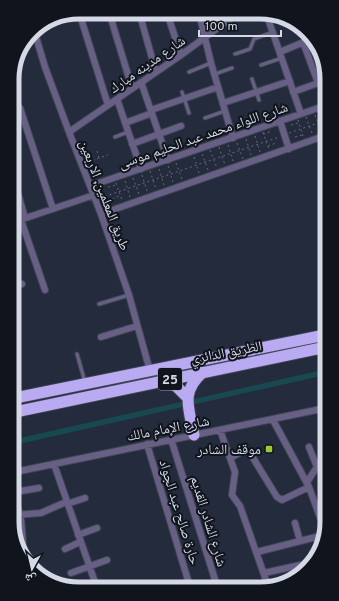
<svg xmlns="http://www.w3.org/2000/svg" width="339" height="601" font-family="Overpass,'Noto Naskh Arabic',sans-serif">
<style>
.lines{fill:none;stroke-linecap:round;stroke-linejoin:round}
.canal{stroke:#184951;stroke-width:5.5}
.lane-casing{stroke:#404757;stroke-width:5}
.street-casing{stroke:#404757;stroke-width:8}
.highway-casing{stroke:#404757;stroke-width:13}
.path{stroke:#646a79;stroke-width:1;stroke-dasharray:2 3;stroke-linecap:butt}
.lane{stroke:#686084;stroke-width:3}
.street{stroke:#686084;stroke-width:6}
.highway{stroke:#baaaf1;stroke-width:11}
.poi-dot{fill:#9acb35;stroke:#10141c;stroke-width:1.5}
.labels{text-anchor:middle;stroke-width:4;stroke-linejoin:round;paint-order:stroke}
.shield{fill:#10141c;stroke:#999ea9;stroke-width:1}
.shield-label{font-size:13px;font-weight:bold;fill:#d4d9e5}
.street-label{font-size:14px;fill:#d4d9e5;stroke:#10141c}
.poi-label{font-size:14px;fill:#d4d9e5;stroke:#10141c;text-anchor:end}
.rim{fill:none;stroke:#d4d9e5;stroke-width:5}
</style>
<rect width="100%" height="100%" fill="#242b3c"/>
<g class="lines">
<path class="canal" d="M15 442 326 372"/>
<defs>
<path id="lane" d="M235 54 250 49 254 39 273 32
M261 65 282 58
M189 72 211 63
M215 74 232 68
M252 79 259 100
M182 92 189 113
M205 118 225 111
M115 137 128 132
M99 304 129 295
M77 354 85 382"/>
<path id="street" d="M79 12 108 105
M109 12 132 88
M139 12 156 72
M167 13 181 55
M199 13 211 63 233 138
M266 13 301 114
M304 28 308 40
M34 30 45 67 69 132 101 214 129 295 150 371
M303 42 318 83
M280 52 311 39
M141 82 168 160
M293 92 324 81
M117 99 141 169
M223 103 290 81
M20 108 53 209
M151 110 218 87
M280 121 289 149
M125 123 152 113
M69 132 181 55 238 13
M132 144 181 126
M13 176 25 218
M90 186 324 106
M101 214 324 136
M21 220 45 290
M14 222 94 195
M14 287 22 284
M101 337 137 326
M273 420 309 487 325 531
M220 430 235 472 232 495 240 506 268 586
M171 439 217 586
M147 444 190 587
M230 458 243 451 250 453 277 497 282 500 309 487
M54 464 97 588
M15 472 326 408
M307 482 317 467 309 447
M323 486 327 484
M15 492 39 488
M15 497 21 519 24 555
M67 504 85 498
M15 515 41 513 66 502
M295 523 300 541
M78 535 97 528
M65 549 80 542
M257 552 324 535
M71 573 107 560
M264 573 314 562"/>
<path id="highway" d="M165 380 177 387 187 397
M15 398 325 335
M15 412 326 347
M194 435C189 408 180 392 203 372"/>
</defs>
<use href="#lane" class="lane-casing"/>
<use href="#street" class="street-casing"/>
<use href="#highway" class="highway-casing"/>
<path class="path" d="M315 115 321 130
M306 117 312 133
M298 120 303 136
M243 121 245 127
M291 125 298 123
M263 132 269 150
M289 133 324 121
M263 134 272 131
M198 136 200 142
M255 136 260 152
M295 137 302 135
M246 139 251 155
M237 143 243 159
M228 145 233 161
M268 146 276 143
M219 147 225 165
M210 150 217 168
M97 151 99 158
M202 154 208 170
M194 157 199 173
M88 162 108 155
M176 163 182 179
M168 166 173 182
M159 169 164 185
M150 171 156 189
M142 175 147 191
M133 178 139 194
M125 181 130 197
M116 183 122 200
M108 187 116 185
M100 198 279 137
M112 199 119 196"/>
<use href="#lane" class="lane"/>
<use href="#street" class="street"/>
<use href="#highway" class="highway"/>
</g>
<rect class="poi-dot" x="265" y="445" width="8" height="8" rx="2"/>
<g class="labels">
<rect class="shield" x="158" y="368" width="24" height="22" rx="3"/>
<g class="shield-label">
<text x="170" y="384">25</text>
</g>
<g class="street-label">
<text transform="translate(147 64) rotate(-35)" y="5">شارع مدينه مبارك</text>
<text transform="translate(203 135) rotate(-19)" y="5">شارع اللواء محمد عبد الحليم موسى</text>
<text transform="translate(105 195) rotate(69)" y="5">طريق المعلمين, الاربعين</text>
<text transform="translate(226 352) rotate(-11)" y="5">الطريق الدائري</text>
<text transform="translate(168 428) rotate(-11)" y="5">شارع الإمام مالك</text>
<text transform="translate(180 512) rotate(73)" y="5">حارة صالح عبد الجواد</text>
<text transform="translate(209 521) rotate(73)" y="5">شارع الشادر القديم</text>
</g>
<g class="poi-label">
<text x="261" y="454">موقف الشادر</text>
</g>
</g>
<path d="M0 0H339V601H0ZM79 19H260A60 60 0 0 1 320 79V522A60 60 0 0 1 260 582H79A60 60 0 0 1 19 522V79A60 60 0 0 1 79 19Z" fill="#10141c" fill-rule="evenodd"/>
<path class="rim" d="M79 19H260A60 60 0 0 1 320 79V522A60 60 0 0 1 260 582H79A60 60 0 0 1 19 522V79A60 60 0 0 1 79 19Z"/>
<g transform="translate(32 569) rotate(188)" stroke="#10141c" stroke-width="3" paint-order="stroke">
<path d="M0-3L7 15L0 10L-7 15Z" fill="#d4d9e5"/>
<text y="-6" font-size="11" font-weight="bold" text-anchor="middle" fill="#d4d9e5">ش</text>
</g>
<path d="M199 30v6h82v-6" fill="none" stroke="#d4d9e5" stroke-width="2"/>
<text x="205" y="30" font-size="12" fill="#d4d9e5" stroke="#10141c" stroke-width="3" paint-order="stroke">100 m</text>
</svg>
